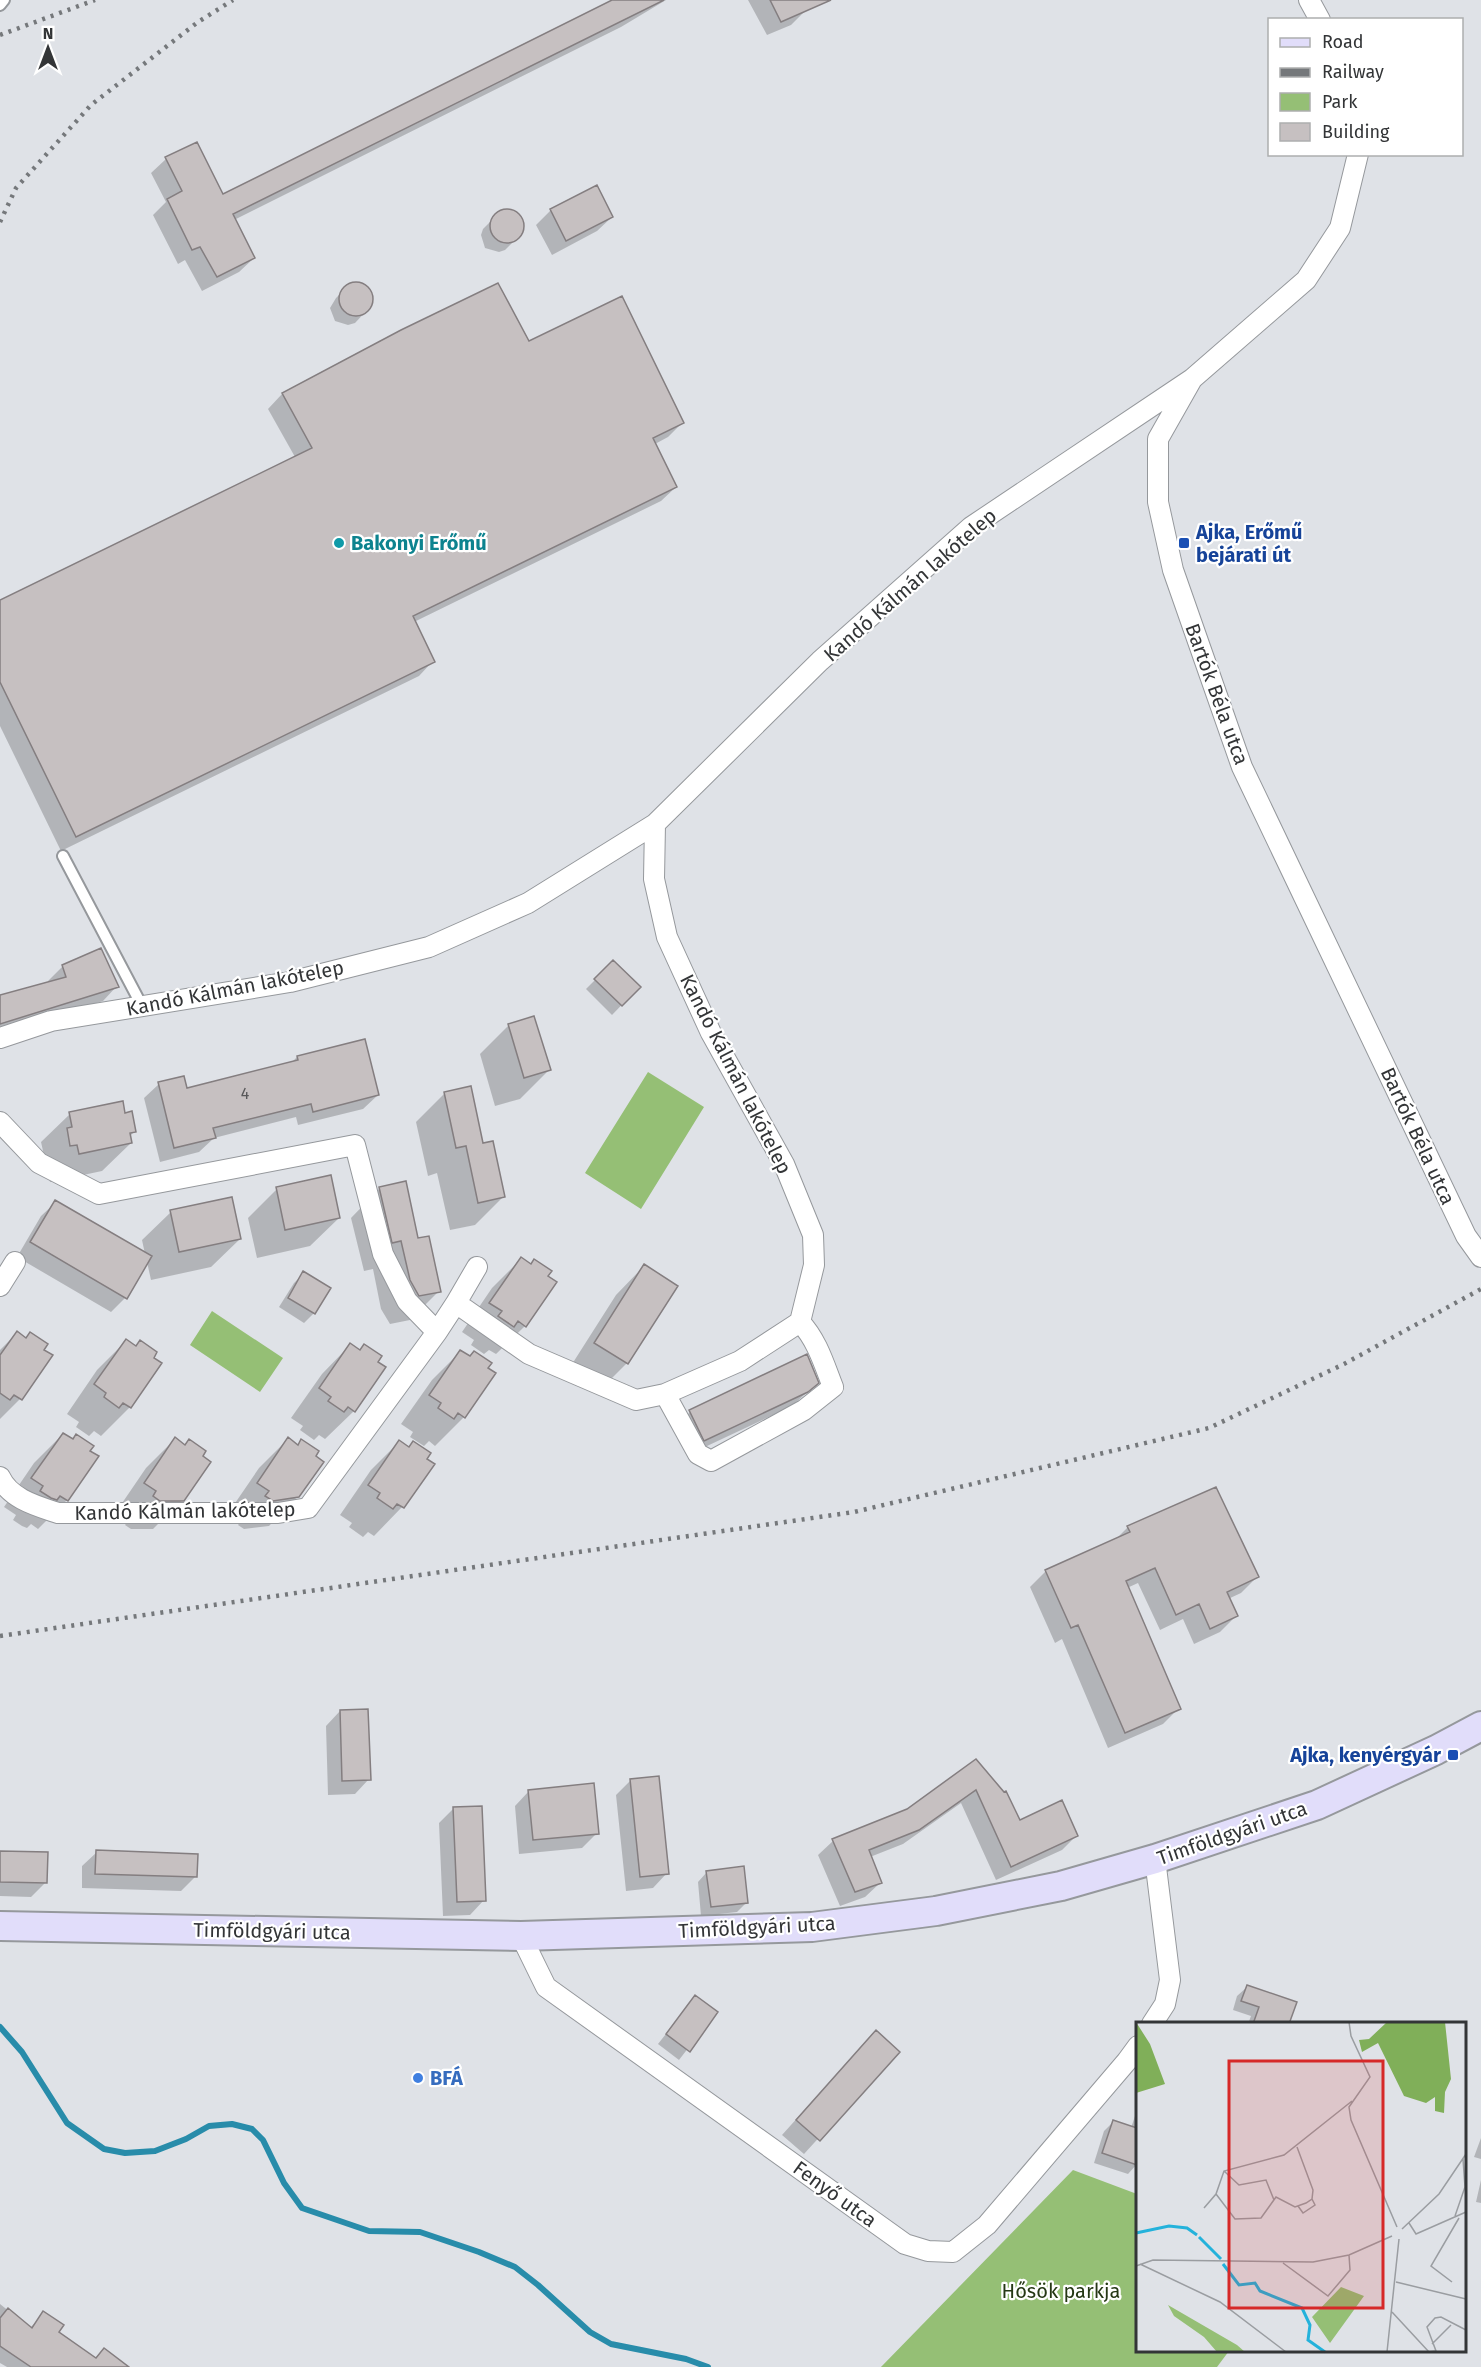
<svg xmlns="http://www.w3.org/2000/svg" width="1481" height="2367" font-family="'Fira Sans',sans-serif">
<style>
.green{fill:#95bf75}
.shadow{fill:#0003}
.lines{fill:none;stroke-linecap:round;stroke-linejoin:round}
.stream{stroke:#288caa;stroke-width:6}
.building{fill:#c6c0c1;stroke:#847e80;stroke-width:1.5}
.lane-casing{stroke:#95989c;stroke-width:14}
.street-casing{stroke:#95989c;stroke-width:22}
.secondary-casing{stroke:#95989c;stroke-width:32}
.lane{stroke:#fff;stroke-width:10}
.street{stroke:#fff;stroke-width:20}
.secondary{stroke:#e1ddfa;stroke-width:28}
.rail{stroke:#75787b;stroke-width:4.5;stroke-dasharray:3 6;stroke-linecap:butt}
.culture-dot{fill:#0f9aa8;stroke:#fff;stroke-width:2}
.transit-dot{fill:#1a4fb4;stroke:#fff;stroke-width:2}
.shop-dot{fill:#3f7fe0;stroke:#fff;stroke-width:2}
.labels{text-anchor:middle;stroke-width:4.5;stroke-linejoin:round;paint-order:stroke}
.number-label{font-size:16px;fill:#58585a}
.transit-label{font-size:20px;font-weight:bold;fill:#164399;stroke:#fff;text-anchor:start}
.culture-label{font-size:20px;font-weight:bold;fill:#0d838f;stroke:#fff;text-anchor:start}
.street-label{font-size:20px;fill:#333537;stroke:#fff}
.shop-label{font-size:20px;font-weight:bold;fill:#366cbe;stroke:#fff;text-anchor:start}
.park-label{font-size:20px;fill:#253815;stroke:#fff}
.inset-river{fill:none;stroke:#24b2db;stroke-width:3}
.inset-road{fill:none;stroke:#9a9da1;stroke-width:1.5}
.view{fill:#d62828;fill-opacity:0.15;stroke:#d62828;stroke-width:3}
.inset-edge{fill:none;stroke:#333537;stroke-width:3}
</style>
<rect width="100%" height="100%" fill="#dfe2e7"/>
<path class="green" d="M648 1072 704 1107 641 1209 585 1173Z
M212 1311 283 1358 260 1392 190 1345Z
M1073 2170 1137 2194 1138 2350 1229 2351 1217 2367H881Z"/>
<path class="shadow" d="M616 0H666L621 27 234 220 254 258 239 272 202 291 185 260 178 264 153 215 166 202 151 173 166 159 196 144 222 196Z
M748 0H800L806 10 791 25 767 35Z
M596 187 612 217 597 231 552 255 536 225 550 211Z
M500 212 514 213 521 218 522 228 515 240 505 250 499 252 485 248 481 235 483 229Z
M355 284 367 288 371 294 370 307 355 323 348 325 335 321 330 308 336 298 346 288Z
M401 331 528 343 682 423 668 437 655 444 676 487 661 501 414 622 433 661 419 676 61 851 0 726V602L295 457 268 409 282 394Z
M613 962 639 987 612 1015 586 989Z
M63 966 117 986 103 1001 0 1033V997L49 983 48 981Z
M509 1025 549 1070 520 1099 495 1106 480 1054Z
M297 1057 378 1095 363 1109 298 1125 296 1117 214 1138 199 1152 160 1162 144 1098 159 1084 186 1090 291 1063Z
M445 1093 482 1145 504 1196 475 1225 450 1230 437 1173 428 1176 416 1122Z
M70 1114H124L135 1131 129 1137 131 1143 102 1171 50 1182 41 1142Z
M405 1183 417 1240 439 1291 410 1320 390 1324 381 1309 373 1269 364 1271 351 1218 379 1189Z
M277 1189 339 1218 310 1246 257 1258 248 1218Z
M56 1202 145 1254 142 1240 171 1212 240 1239 211 1267 151 1280 147 1262 125 1298 111 1312 17 1257 41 1216Z
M521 1259 546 1276 525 1326 496 1354 489 1350 484 1354 471 1345 474 1340 462 1332 492 1288Z
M644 1266 627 1363 598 1392 567 1372 616 1295Z
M304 1273 314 1313 304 1323 279 1307 294 1283Z
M17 1333 20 1399 0 1419V1350Z
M126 1341 130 1407 101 1436 94 1431 89 1436 76 1427 79 1422 67 1414 97 1370Z
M350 1345 359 1351 364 1346 354 1411 325 1439 319 1435 314 1440 300 1430 303 1426 291 1418 322 1374Z
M460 1352 494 1374 464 1417 435 1446 429 1441 424 1446 410 1437 413 1432 401 1424 432 1380Z
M817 1383 792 1406 690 1454 676 1426 690 1412Z
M63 1434 67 1500 38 1529 31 1524 27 1528 22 1526 13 1520 16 1515 4 1507 34 1463Z
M175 1439 184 1446 189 1441 182 1500 153 1529H131L125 1525 128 1521 116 1512 146 1468Z
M288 1439 297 1446 302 1441 298 1496 269 1526 244 1529 238 1525 241 1521 229 1512 259 1468Z
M399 1442 433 1465 402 1507 374 1536 368 1532 363 1537 349 1527 352 1523 340 1515 371 1470Z
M1128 1527 1257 1577 1241 1593 1228 1599 1236 1616 1220 1632 1194 1644 1183 1619 1160 1630 1138 1583 1127 1588 1179 1708 1163 1724 1108 1748 1062 1639 1055 1643 1030 1587 1046 1571 1116 1539Z
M340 1711 369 1779 355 1794 328 1795 326 1726Z
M976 1761 1004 1794 1019 1822 1076 1836 1062 1850 996 1880 961 1803 903 1844 870 1857 880 1883 865 1897 840 1906 818 1855 833 1841 908 1811Z
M631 1780 667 1873 653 1888 626 1891 616 1795Z
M529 1791 597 1833 582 1848 519 1854 515 1806Z
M453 1809 484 1900 470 1915 443 1916 439 1823Z
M97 1852 196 1876 181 1891 82 1888V1866Z
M0 1853 46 1882 31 1897 0 1896Z
M707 1872 747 1902 737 1912 701 1916 698 1882Z
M1247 1987 1288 2024H1248L1251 2016 1233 2010 1237 1996Z
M695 1997 716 2012 679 2060 658 2044Z
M861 2047 897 2052 804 2154 782 2135Z
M1138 2107 1137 2164 1128 2174 1094 2163 1104 2131 1113 2122 1131 2128Z
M1481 2138V2159L1474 2157Z
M1481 2180V2203L1476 2202Z
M0 2304 30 2328 44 2313 57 2332 95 2359 104 2350 109 2367H7L0 2363Z"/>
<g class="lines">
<path class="stream" d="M0 2027 22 2052 67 2123 104 2149 125 2153 155 2151 186 2139 209 2126 232 2124 252 2129 263 2140 284 2183 302 2208 369 2231 420 2232 479 2252 515 2267 538 2285 590 2332 611 2344 686 2359 708 2367"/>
</g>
<path class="building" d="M612 0H664L233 214 255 258 217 277 200 247 192 250 167 199 182 191 165 157 197 142 223 194Z
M770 0H831L781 22Z
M597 185 613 217 566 241 550 209Z
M490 226a17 17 0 1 1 34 0a17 17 0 1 1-34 0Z
M339 299a17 17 0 1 1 34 0a17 17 0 1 1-34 0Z
M498 283 529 341 622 296 684 423 653 438 677 487 413 616 435 662 76 837 0 682V600L312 448 282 393 401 330Z
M101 948 119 987 0 1024V995L66 977 62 965Z
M613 960 641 987 622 1006 594 979Z
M534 1016 551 1070 524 1078 508 1024Z
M365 1039 379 1095 313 1112 311 1104 213 1128 216 1138 174 1148 158 1082 184 1076 187 1088 298 1060 297 1056Z
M471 1086 483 1143 493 1141 505 1197 478 1203 466 1146 456 1148 444 1092Z
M123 1101 125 1113 132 1111 136 1132 130 1133 132 1143 79 1154 77 1145 70 1146 67 1128 72 1127 69 1112Z
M331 1175 340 1218 285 1230 276 1187Z
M406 1181 418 1238 429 1236 441 1292 419 1296 410 1280 401 1241 392 1243 379 1187Z
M232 1197 241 1239 179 1252 170 1210Z
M55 1200 152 1256 127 1299 30 1242Z
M521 1257 531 1264 534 1259 552 1271 548 1276 557 1282 526 1327 518 1321 514 1327 498 1316 502 1311 489 1303Z
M644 1264 678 1286 628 1364 594 1343Z
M303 1271 331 1288 315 1314 288 1298Z
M17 1331 26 1338 30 1332 48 1344 44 1350 53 1355 22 1400 14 1395 10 1400 0 1393V1355Z
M126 1339 136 1346 140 1340 157 1352 154 1358 162 1363 131 1408 123 1403 119 1408 104 1397 106 1393 94 1384Z
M350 1343 360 1350 364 1344 382 1356 378 1362 386 1367 355 1412 348 1407 344 1412 328 1401 331 1397 319 1388Z
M460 1350 470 1356 474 1351 492 1363 488 1368 496 1373 465 1418 458 1413 454 1419 438 1408 441 1403 429 1395Z
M807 1354 819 1383 808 1392 704 1441 689 1410Z
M63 1433 73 1439 76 1434 94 1446 90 1451 99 1456 68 1501 60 1496 57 1500 51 1498 40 1491 43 1486 31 1478Z
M175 1437 185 1445 189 1439 206 1451 203 1456 211 1462 184 1501H160L153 1496 156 1491 144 1483Z
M288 1437 298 1445 301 1439 319 1451 316 1456 324 1462 299 1497 273 1501 265 1496 269 1491 257 1483Z
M399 1440 409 1447 413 1441 431 1453 427 1459 435 1464 404 1508 397 1504 393 1509 377 1498 380 1493 368 1485Z
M1216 1487 1259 1577 1227 1592 1238 1616 1210 1629 1199 1604 1176 1615 1155 1568 1126 1581 1181 1709 1125 1733 1078 1625 1071 1628 1045 1570 1130 1532 1127 1526Z
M368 1709 371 1780 342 1781 340 1710Z
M976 1759 1004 1792 1006 1791 1020 1820 1062 1800 1078 1836 1011 1867 976 1790 919 1830 869 1850 882 1883 855 1892 832 1839 907 1809Z
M659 1776 669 1874 640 1877 630 1779Z
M594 1783 599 1834 533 1840 528 1790Z
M482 1806 486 1901 457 1902 453 1807Z
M96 1850 198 1854 197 1877 95 1874Z
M0 1851 48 1852 47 1883 0 1882Z
M744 1866 748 1903 711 1907 706 1871Z
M1247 1985 1297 2002 1289 2024H1253L1259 2007 1241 2001Z
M695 1995 718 2012 690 2052 666 2034Z
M876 2030 900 2052 820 2141 796 2120Z
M1113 2120 1137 2128V2165L1102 2153Z
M8 2308 32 2328 43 2311 64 2325 59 2332 96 2358 104 2348 129 2367H31L0 2346V2318Z"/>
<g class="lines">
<defs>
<path id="lane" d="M0 5 4 0
M63 856 142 1006"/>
<path id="street" d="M1309 0 1320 20
M1358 154 1340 228 1306 280 1192 379 1158 439V502L1173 570 1242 767 1466 1236 1481 1257
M0 1038 51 1021 290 982 429 947 528 903 655 824 820 661 971 527 1192 379
M0 1122 39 1163 99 1194 355 1145 383 1254 407 1301 437 1332
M0 1286 15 1262
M456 1303 477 1267
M665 1394 698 1454 711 1461 804 1410 833 1387C824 1364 817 1340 800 1322
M0 1477C10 1499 37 1506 58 1513H278L308 1508 437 1332 456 1303 529 1354 636 1400 665 1394 740 1361 800 1322 814 1265 813 1235 784 1164 711 1033 667 937 654 879 655 824
M521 1936 546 1987 905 2244 928 2251 953 2252 987 2225 1127 2061 1138 2046
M1152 2024 1165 2004 1170 1980 1155 1859"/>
<path id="secondary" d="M0 1926 521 1936 812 1927 936 1911 1061 1886 1155 1859 1317 1805 1436 1750 1481 1726"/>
</defs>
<use href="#lane" class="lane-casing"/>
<use href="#street" class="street-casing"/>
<use href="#secondary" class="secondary-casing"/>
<use href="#lane" class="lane"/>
<use href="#street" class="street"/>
<use href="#secondary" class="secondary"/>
<path class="rail" d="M0 35 95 0
M0 222 16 188 91 105 198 22 233 0
M0 1636 854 1512 1209 1428 1344 1364 1481 1289"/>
</g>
<circle class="culture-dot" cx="339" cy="543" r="6"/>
<g class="transit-dot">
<rect x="1178" y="537" width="12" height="12" rx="3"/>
<rect x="1447" y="1749" width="12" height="12" rx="3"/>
</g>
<circle class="shop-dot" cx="418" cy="2078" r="6"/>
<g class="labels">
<g class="number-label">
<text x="245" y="1099">4</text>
</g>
<g class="transit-label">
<text x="1196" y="539">Ajka, Erőmű<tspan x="1196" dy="23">bejárati út</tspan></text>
<text x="1441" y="1762" text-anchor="end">Ajka, kenyérgyár</text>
</g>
<g class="culture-label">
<text x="351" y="550">Bakonyi Erőmű</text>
</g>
<g class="street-label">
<text transform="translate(910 585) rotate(-41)" y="7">Kandó Kálmán lakótelep</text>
<text transform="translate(1217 694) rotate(70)" y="7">Bartók Béla utca</text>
<text transform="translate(235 988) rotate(-11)" y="7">Kandó Kálmán lakótelep</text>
<text transform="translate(736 1074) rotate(63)" y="7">Kandó Kálmán lakótelep</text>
<text transform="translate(1418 1136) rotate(65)" y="7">Bartók Béla utca</text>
<text transform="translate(185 1511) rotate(-1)" y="7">Kandó Kálmán lakótelep</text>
<text transform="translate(1232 1833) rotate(-19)" y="7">Timföldgyári utca</text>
<text transform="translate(757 1927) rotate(-3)" y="7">Timföldgyári utca</text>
<text transform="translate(272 1931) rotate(1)" y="7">Timföldgyári utca</text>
<text transform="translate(835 2194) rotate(36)" y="7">Fenyő utca</text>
</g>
<g class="shop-label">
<text x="430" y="2085">BFÁ</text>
</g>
<g class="park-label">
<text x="1061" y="2298">Hősök parkja</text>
</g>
</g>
<g transform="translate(1136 2022)">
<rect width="330" height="330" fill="#dfe2e7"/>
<path d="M205 265 228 274 194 321 176 295ZM32 283 101 323 109 330H81L68 315 38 294Z" fill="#95bf75"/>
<path d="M0 0 14 22 29 62 0 71ZM251 0H309L315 57 309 70 308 91 299 89V75L290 81 268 74 242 21 226 30 223 18 233 17Z" fill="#80af59"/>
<path class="inset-river" d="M0 211 33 204 51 206 61 213M63 215 85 237M87 242 103 263 119 261 124 269 166 286 174 303 172 318 189 330"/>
<path class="inset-road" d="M213 0 215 14 234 55 213 85 215 98 261 205M88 149 103 163 130 158 138 178M80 172 99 197 125 196 140 175 159 185 170 181 176 177 177 168 161 125M162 184 167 191 179 183 176 177M68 186 80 172 88 149 148 133 216 79M319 194 329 165 327 137M273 201 280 212 330 190M266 207 303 172 330 132M147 241 192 274 214 248 213 233M4 242 84 280 150 330M0 244 17 238 177 240 213 233 256 214M260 260 330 277M316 260 295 244 323 196M256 290 293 330M296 322 315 303M251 330 263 217M293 330 300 329 291 305 299 296 305 295 330 308"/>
<path class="view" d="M93 39H247V286H93Z"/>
<rect width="330" height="330" class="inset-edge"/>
</g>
<rect x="1268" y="18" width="195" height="138" fill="#ffffff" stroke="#adaeaf" stroke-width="1.5"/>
<rect x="1280" y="38" width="30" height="9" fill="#e1ddfa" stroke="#adaeaf" stroke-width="1.5"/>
<text x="1322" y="48" font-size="18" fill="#333537">Road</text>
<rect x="1280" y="68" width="30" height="9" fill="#75787b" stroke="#adaeaf" stroke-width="1.5"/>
<text x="1322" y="78" font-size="18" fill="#333537">Railway</text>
<rect x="1280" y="93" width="30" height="18" fill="#95bf75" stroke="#adaeaf" stroke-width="1.5"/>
<text x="1322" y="108" font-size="18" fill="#333537">Park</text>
<rect x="1280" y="123" width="30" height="18" fill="#c6c0c1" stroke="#adaeaf" stroke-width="1.5"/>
<text x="1322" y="138" font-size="18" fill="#333537">Building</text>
<g transform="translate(48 48)" stroke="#ffffff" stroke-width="4.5" paint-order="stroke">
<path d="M0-4.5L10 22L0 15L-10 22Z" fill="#333537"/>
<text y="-9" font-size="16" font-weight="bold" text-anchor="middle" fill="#333537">N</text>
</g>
</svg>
